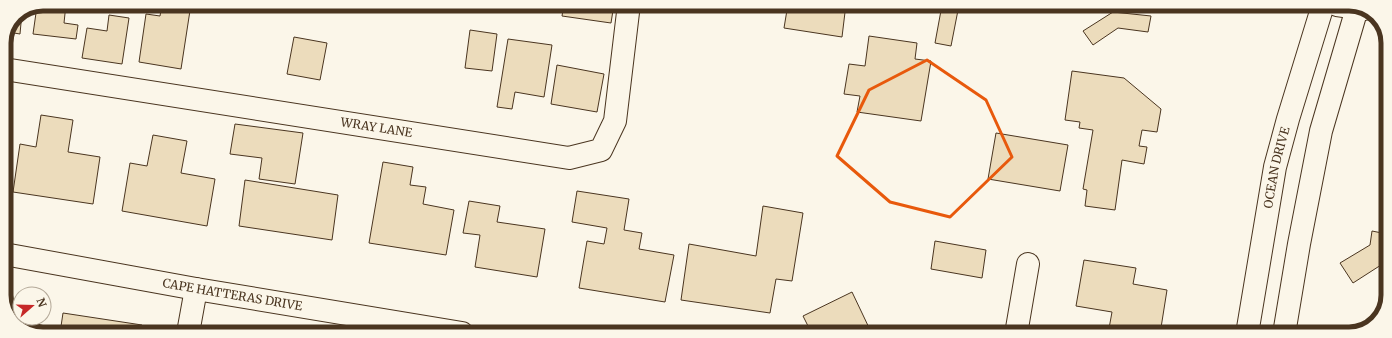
<svg xmlns="http://www.w3.org/2000/svg" width="1392" height="338" font-family="Merriweather,serif">
<style>
.building{fill:#ecdcbc;stroke:#4a3520}
.lines{fill:none;stroke-linecap:round;stroke-linejoin:round}
.minor-casing{stroke:#4a3520;stroke-width:24}
.major-casing{stroke:#4a3520;stroke-width:24}
.minor{stroke:#fbf6e9;stroke-width:22}
.major{stroke:#fbf6e9;stroke-width:22}
.marked{fill:none;stroke:#e8590c;stroke-width:3;stroke-linejoin:round}
.labels{text-anchor:middle;stroke-width:3;stroke-linejoin:round;paint-order:stroke}
.street-label{font-size:12px;fill:#4a3520;stroke:#fbf6e9}
.rim{fill:none;stroke:#4a3520;stroke-width:5}
</style>
<rect width="100%" height="100%" fill="#fbf6e9"/>
<path class="building" d="M43 4H66L64 23 78 25 76 39 33 34 37 6Z
M162 4H191L181 69 139 62 146 14 160 16Z
M564 4H614L611 23 562 16Z
M788 4H846L842 37 784 28Z
M942 5H959L951 46 935 43Z
M22 12 20 34 8 32 15 15Z
M1113 12 1151 16 1148 32 1118 28 1093 45 1083 31Z
M109 15 129 18 122 64 82 58 87 28 107 31Z
M470 30 497 34 492 71 465 68Z
M869 36 917 43 915 59 931 61 921 121 857 112 860 96 844 94 849 64 865 66Z
M294 37 327 43 320 80 287 74Z
M508 39 552 45 544 97 515 92 512 109 497 107Z
M557 65 604 74 597 112 551 104Z
M1072 71 1124 78 1161 109 1157 132 1142 130 1139 146 1147 147 1144 164 1122 160 1115 210 1085 206 1087 190 1083 189 1093 130 1079 128 1080 122 1065 120Z
M41 115 73 120 68 152 100 157 93 204 13 192 20 144 36 147Z
M235 124 303 133 295 184 259 179 262 158 230 154Z
M996 133 1068 145 1060 191 988 179Z
M153 135 187 141 181 173 215 179 207 226 122 211 130 163 147 166Z
M383 162 413 167 410 185 426 187 423 204 454 210 446 255 369 243Z
M245 180 338 195 332 240 239 226Z
M577 191 629 199 624 230 642 233 639 249 674 255 665 302 579 288 587 241 604 244 607 228 572 222Z
M469 201 500 206 497 222 545 229 537 277 475 267 480 235 463 233Z
M763 206 803 213 792 281 776 279 770 313 681 300 689 244 756 256Z
M1372 231 1387 234V266L1381 265 1353 283 1340 263 1370 245Z
M935 241 986 250 982 278 931 269Z
M1084 260 1136 268 1133 284 1167 290 1160 334H1108L1112 312 1076 306Z
M852 292 872 334H812L803 316Z
M7 307 20 309V318H31L29 330 14 321Z
M63 313 142 325 141 333H60Z"/>
<g class="lines">
<defs>
<g id="minor">
<path d="M1337 5 1365 9"/>
<path id="s1" d="M4 69 569 158 601 150 615 121 629 4"/>
<path id="s2" d="M4 254 196 289 462 333"/>
<path d="M188 333 196 289"/>
<path d="M1016 334 1028 264"/>
</g>
<g id="major">
<path id="s3" d="M1247 334 1275 167 1288 119 1323 5"/>
<path d="M1284 334 1299 244 1321 131 1358 5"/>
</g>
</defs>
<use href="#minor" class="minor-casing"/>
<use href="#major" class="major-casing"/>
<use href="#minor" class="minor"/>
<use href="#major" class="major"/>
</g>
<path class="marked" d="M927 60 986 100 1012 157 950 217 890 202 837 156 869 90Z"/>
<g class="labels">
<g class="street-label">
<text dy="4" stroke="none"><textPath href="#s1" startOffset="377">WRAY LANE</textPath></text>
<text dy="4" stroke="none"><textPath href="#s3" startOffset="169">OCEAN DRIVE</textPath></text>
<text dy="4" stroke="none"><textPath href="#s2" startOffset="232">CAPE HATTERAS DRIVE</textPath></text>
</g>
</g>
<path d="M0 0H1392V338H0ZM43 11H1349A32 32 0 0 1 1381 43V295A32 32 0 0 1 1349 327H43A32 32 0 0 1 11 295V43A32 32 0 0 1 43 11Z" fill="#fbf6e9" fill-rule="evenodd"/>
<path class="rim" d="M43 11H1349A32 32 0 0 1 1381 43V295A32 32 0 0 1 1349 327H43A32 32 0 0 1 11 295V43A32 32 0 0 1 43 11Z"/>
<g transform="translate(32 306) rotate(70)"><circle r="19" fill="#fbf6e9" stroke="#b4a999"/>
<path d="M0-3L7 15L0 10L-7 15Z" fill="#c62828"/>
<text y="-6" font-size="11" font-weight="bold" text-anchor="middle" fill="#4a3520">N</text>
</g>
</svg>
